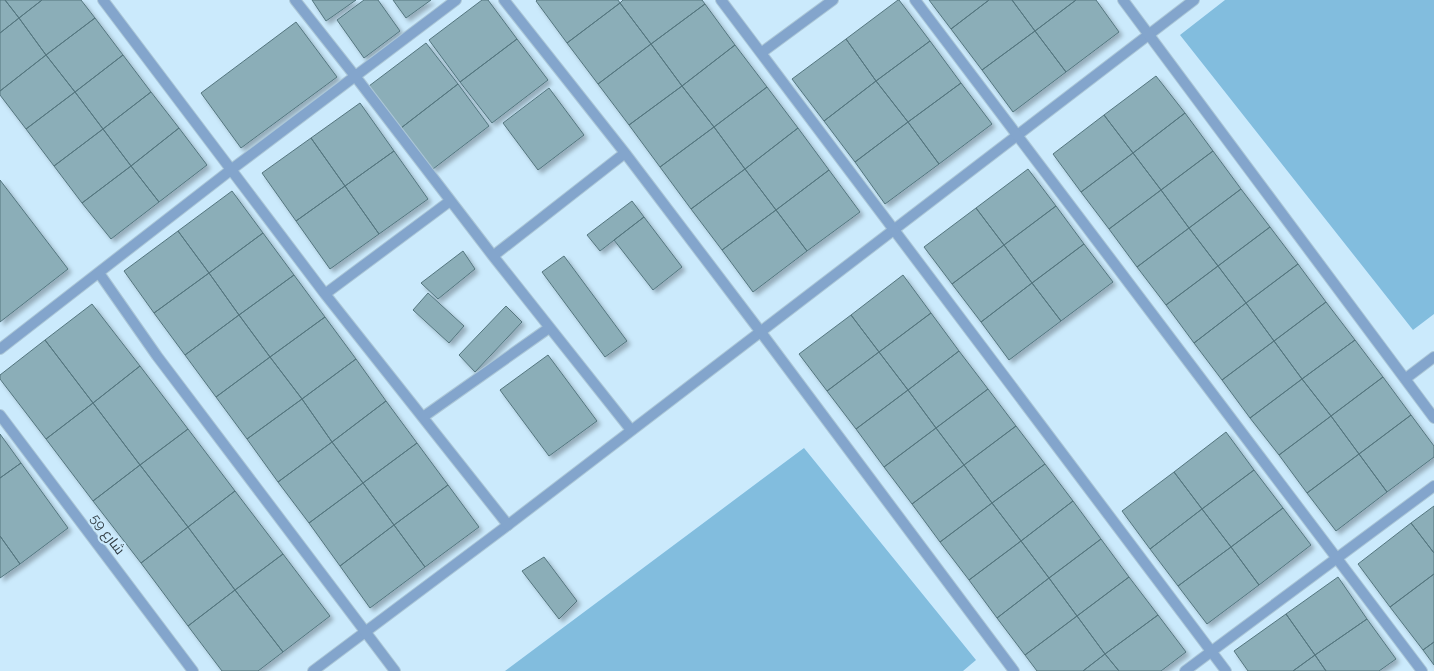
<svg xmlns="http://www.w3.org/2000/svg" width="1434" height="671" font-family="Raleway,Cairo,sans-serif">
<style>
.green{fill:#82bdde}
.building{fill:#8baeb8;stroke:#54767f;filter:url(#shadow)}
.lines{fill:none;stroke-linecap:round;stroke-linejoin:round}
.lane-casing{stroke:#acc7d7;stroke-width:12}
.street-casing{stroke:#acc7d7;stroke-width:12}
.lane{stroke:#83a5cc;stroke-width:10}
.street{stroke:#83a5cc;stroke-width:10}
.labels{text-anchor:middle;stroke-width:4;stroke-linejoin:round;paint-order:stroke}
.street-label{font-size:14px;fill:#313d44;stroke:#cbeafc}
</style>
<defs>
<filter id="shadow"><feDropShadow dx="3.5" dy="3.5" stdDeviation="2" flood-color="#0004"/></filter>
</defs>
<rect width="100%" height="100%" fill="#cbeafc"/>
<path class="green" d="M1225 0H1434V314L1413 330 1180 35Z
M804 448 976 660 963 671H505Z"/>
<path class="building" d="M0 0H5L19 18 0 33Z
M5 0H42L19 18Z
M42 0H81L95 18 46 55 19 18Z
M312 0H356L326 21Z
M364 0H378L400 31 364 58 337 20Z
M393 0H431L406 18Z
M482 0H488L517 39 460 82 429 40Z
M537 0H618L620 3 567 43 536 1Z
M623 0H702L705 4 651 44 620 3Z
M898 0H899L930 41 876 81 846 39Z
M929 0H989L951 29Z
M989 0H1012L1035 31 982 70 951 29Z
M1012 0H1076L1035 31Z
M1076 0H1096L1119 32 1066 72 1035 31Z
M620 3 651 44 598 84 567 43Z
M705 4 735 45 682 86 651 44Z
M19 18 46 55 0 91V33Z
M95 18 123 55 75 92 46 55Z
M296 22 337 77 241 148 201 93Z
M1035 31 1066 72 1013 112 982 70Z
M517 39 548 80 492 123 460 82Z
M846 39 876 81 824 121 792 79Z
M930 41 961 83 908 122 876 81Z
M426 43 458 84 401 128 369 86Z
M651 44 682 86 629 125 598 84Z
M735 45 767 87 714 127 682 86Z
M46 55 75 92 26 129 0 95V91Z
M123 55 151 92 103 129 75 92Z
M1156 76 1185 113 1133 153 1104 115Z
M876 81 908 122 855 162 824 121Z
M961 83 992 124 939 164 908 122Z
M458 84 489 126 433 169 401 128Z
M682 86 714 127 660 167 629 125Z
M767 87 798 128 745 169 714 127Z
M549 88 584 135 538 170 503 123Z
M75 92 103 129 54 166 26 129Z
M151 92 179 128 131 166 103 129Z
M360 103 394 151 345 186 311 138Z
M1185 113 1213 151 1161 190 1133 153Z
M1104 115 1133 153 1081 192 1053 154Z
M908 122 939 164 885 204 855 162Z
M714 127 745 169 691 209 660 167Z
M179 128 207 165 159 202 131 166Z
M798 128 829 170 776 210 745 169Z
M103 129 131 166 82 203 54 166Z
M311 138 345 186 296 221 262 173Z
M394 151 428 199 379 234 345 186Z
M1213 151 1241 189 1189 228 1161 190Z
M1133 153 1161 190 1109 229 1081 192Z
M131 166 159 202 111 239 82 203Z
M745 169 776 210 722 250 691 209Z
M1028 169 1056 206 1004 245 976 208Z
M829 170 860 212 807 251 776 210Z
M0 180 68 269 0 322Z
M345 186 379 234 330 269 296 221Z
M1241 189 1270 227 1218 266 1189 228Z
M1161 190 1189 228 1137 267 1109 229Z
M232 191 263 233 209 273 178 231Z
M632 201 644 217 600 251 587 235Z
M1056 206 1084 244 1032 283 1004 245Z
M976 208 1004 245 952 284 924 247Z
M776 210 807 251 753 292 722 250Z
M644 217 682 267 653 290 614 240Z
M1270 227 1298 264 1246 303 1218 266Z
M1189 228 1218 266 1166 305 1137 267Z
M178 231 209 273 154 313 124 271Z
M263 233 294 275 239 315 209 273Z
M1084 244 1113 282 1061 321 1032 283Z
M1004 245 1032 283 981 322 952 284Z
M463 251 475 269 438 299 421 283Z
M564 256 627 341 605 357 542 272Z
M1298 264 1326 302 1274 341 1246 303Z
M1218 266 1246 303 1194 343 1166 305Z
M209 273 239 315 185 355 154 313Z
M294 275 325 317 270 357 239 315Z
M903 275 931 313 879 352 851 315Z
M1032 283 1061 321 1009 360 981 322Z
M428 293 464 326 449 343 413 310Z
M1326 302 1355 340 1302 379 1274 341Z
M1246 303 1274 341 1222 380 1194 343Z
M92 304 140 366 93 403 45 340Z
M506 306 522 322 475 372 459 355Z
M931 313 959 351 908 390 879 352Z
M239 315 270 357 216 397 185 355Z
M851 315 879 352 827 391 799 354Z
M325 317 356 359 302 399 270 357Z
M45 340 93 403 46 439 0 379V375Z
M1355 340 1383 377 1331 416 1302 379Z
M1274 341 1302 379 1250 418 1222 380Z
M959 351 988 389 936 428 908 390Z
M879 352 908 390 856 429 827 391Z
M548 355 597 421 549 456 500 390Z
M270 357 302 399 247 439 216 397Z
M356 359 386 401 332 442 302 399Z
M140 366 188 429 140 465 93 403Z
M1383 377 1411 415 1359 454 1331 416Z
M1302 379 1331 416 1279 455 1250 418Z
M988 389 1016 426 964 465 936 428Z
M908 390 936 428 884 467 856 429Z
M302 399 332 442 278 482 247 439Z
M386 401 417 443 363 483 332 442Z
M93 403 140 465 93 501 46 439Z
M1411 415 1434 446V457L1387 492 1359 454Z
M1331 416 1359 454 1307 493 1279 455Z
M1016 426 1045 464 992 503 964 465Z
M936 428 964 465 912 504 884 467Z
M188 429 235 491 188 527 140 465Z
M1226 432 1254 470 1202 509 1174 472Z
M0 434 21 463 0 478Z
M332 442 363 483 309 523 278 482Z
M417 443 448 485 394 525 363 483Z
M1359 454 1387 492 1336 531 1307 493Z
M21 463 68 528 20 564 0 536V478Z
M1045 464 1073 501 1021 541 992 503Z
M140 465 188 527 141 563 93 501Z
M964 465 992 503 940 542 912 504Z
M1254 470 1283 508 1231 547 1202 509Z
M1174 472 1202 509 1150 549 1122 511Z
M363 483 394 525 340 566 309 523Z
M448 485 479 527 425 567 394 525Z
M235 491 283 554 235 590 188 527Z
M1073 501 1101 539 1049 578 1021 541Z
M992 503 1021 541 969 580 940 542Z
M1434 506V553L1411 523Z
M1283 508 1311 545 1259 585 1231 547Z
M1202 509 1231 547 1178 586 1150 549Z
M1411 523 1434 553V574L1390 607 1358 564Z
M394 525 425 567 370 608 340 566Z
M188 527 235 590 188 626 141 563Z
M0 536 20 564 0 578Z
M1101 539 1129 577 1077 616 1049 578Z
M1021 541 1049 578 997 618 969 580Z
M1231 547 1259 585 1207 624 1178 586Z
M283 554 330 616 283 652 235 590Z
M544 557 577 601 559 619 522 571Z
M1434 574V642L1423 650 1390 607Z
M1129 577 1158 615 1105 654 1077 616Z
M1338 577 1367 619 1315 655 1286 614Z
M1049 578 1077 616 1025 655 997 618Z
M235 590 283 652 258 671H222L188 626Z
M1286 614 1315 655 1293 671H1248L1234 651Z
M1158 615 1186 652 1161 671H1119L1105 654Z
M1077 616 1105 654 1083 671H1037L1025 655Z
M1367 619 1396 659 1379 671H1326L1315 655Z
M1434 642V665L1423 650Z
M1105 654 1119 671H1083Z
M1315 655 1326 671H1293Z"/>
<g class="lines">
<defs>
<path id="lane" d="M313 671 508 525 1194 0"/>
<path id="street" d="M103 0 325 294 508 525
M295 0 355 76 493 256 631 430
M504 0 625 153 760 331 1014 671
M721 0 1226 671
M915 0 1422 671
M1123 0 1434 418
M761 53 833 0
M493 256 625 153
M99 273 157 356 395 671
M325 294 450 201
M0 349 232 169 456 0
M1405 379 1434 357
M0 415 193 671
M423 417 549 328
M1185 671 1434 486"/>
</defs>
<use href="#lane" class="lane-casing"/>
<use href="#street" class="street-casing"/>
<use href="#lane" class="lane"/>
<use href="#street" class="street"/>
</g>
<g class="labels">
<g class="street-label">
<text transform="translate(108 534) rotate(53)" y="5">شارع 59</text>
</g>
</g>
</svg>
